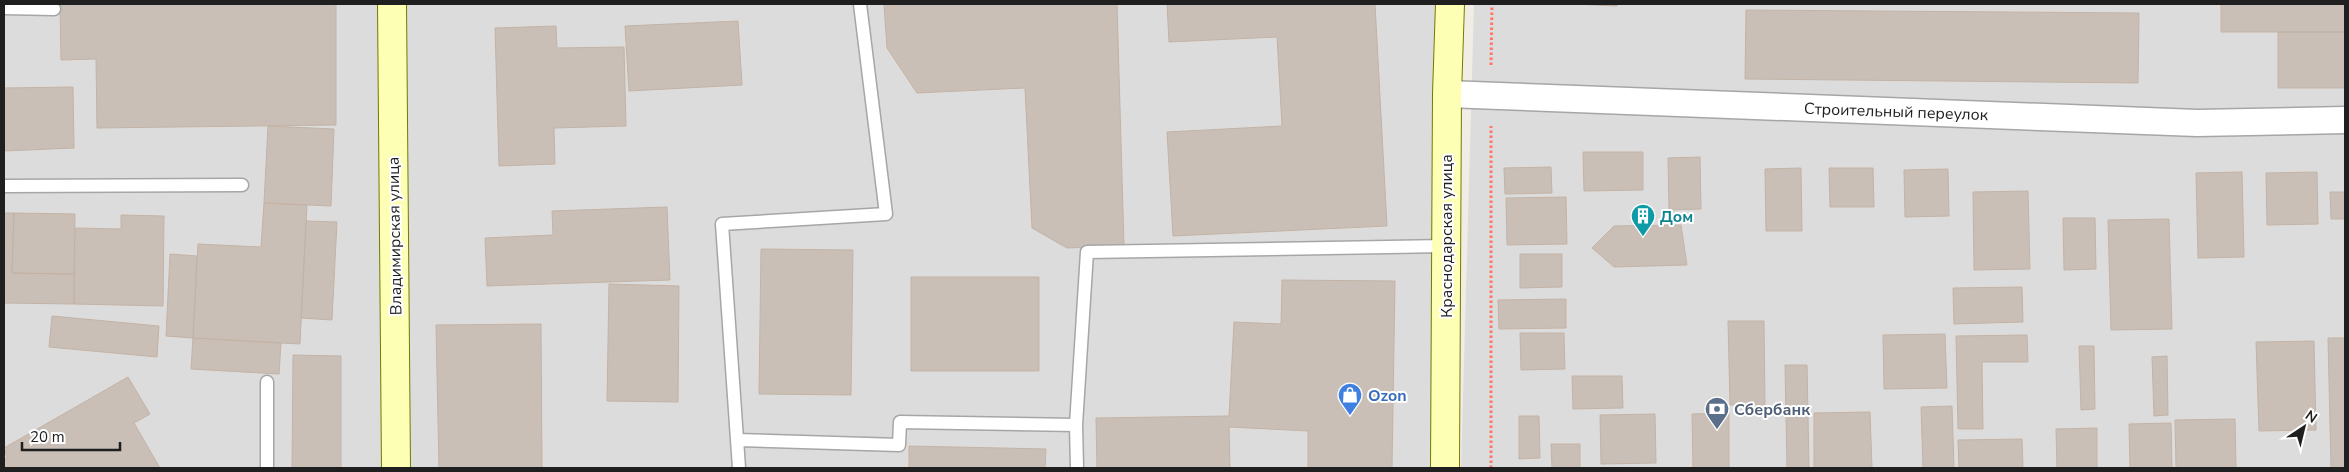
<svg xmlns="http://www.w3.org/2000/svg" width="2349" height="472" font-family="'Nunito Sans',sans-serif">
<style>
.residential{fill:#dddcdc}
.building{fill:#c9bfb7;stroke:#c4b3a5}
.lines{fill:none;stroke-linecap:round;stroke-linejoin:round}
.lane-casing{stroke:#a6a6a6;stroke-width:15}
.street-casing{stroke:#a6a6a6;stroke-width:29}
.secondary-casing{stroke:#707c00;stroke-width:30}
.path{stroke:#ff7667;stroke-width:3;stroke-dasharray:2.5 2.5;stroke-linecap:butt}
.lane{stroke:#fff;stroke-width:12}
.street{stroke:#fff;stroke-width:26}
.secondary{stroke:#fcffb4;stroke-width:28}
.labels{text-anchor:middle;stroke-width:4;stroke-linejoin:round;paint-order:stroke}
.street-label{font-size:16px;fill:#1f1f1f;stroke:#fff}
.culture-label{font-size:16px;font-weight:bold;fill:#0d838f;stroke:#fff;text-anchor:start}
.shop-label{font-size:16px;font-weight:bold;fill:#366cbe;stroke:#fff;text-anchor:start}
.service-label{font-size:16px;font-weight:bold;fill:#4e5e75;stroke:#fff;text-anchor:start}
</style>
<rect width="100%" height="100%" fill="#f1ede4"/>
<path class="residential" d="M4 4H1448L1443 468H4Z
M1474 4H2345V468H1461Z"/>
<path class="building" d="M60 4H336V125L97 128 96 59 61 60Z
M884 4H1117L1124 246 1067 248 1032 228 1025 88 917 93 887 48Z
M1167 4H1375L1387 226 1173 236 1167 132 1282 126 1277 37 1169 42Z
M1573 4H1617V6Z
M2221 4H2345V32H2221Z
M1746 10 2139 13 2138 83 1745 79Z
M738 21 742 85 629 91 625 26Z
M556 26 557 48 624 47 626 126 554 128 555 164 499 166 495 28Z
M2278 32H2345V88H2278Z
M73 87 74 148 4 151V88Z
M268 126 334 129 331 206 264 203Z
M1583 152H1643V190L1584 191Z
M1700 157 1701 209 1669 210 1668 158Z
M1551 167 1552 193 1505 194 1504 168Z
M1801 168 1802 231H1766L1765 169Z
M1829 168H1873L1874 207H1830Z
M1948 169 1949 216 1905 217 1904 170Z
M2242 172 2244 257 2198 258 2196 173Z
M2317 172 2318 224 2267 225 2266 173Z
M2028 191 2030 269 1974 270 1973 192Z
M2330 192H2345V219H2331Z
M1566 197 1567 244 1507 245 1506 198Z
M264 203 307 205 300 344 193 338 198 244 261 247Z
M667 207 670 280 487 286 485 238 553 235 552 211Z
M4 213H14L12 273 74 274V304L4 303Z
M14 213 75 214 74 274 12 273Z
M121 215 164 216 163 306 74 304 75 228 121 229Z
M2063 218H2095L2096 269 2064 270Z
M2169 219 2172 329 2111 330 2108 220Z
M306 221 337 222 332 320 301 318Z
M1681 225 1687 265 1614 267 1592 248 1614 226Z
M761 249 853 250 851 395 759 394Z
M170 254 197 256 193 338 166 336Z
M1520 254H1562V287L1520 288Z
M911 277H1039V371H911Z
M1282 280 1395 281 1392 468H1308V431L1229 427 1230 468H1097L1096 418 1229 416 1234 322 1281 324Z
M609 284 679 286 678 402 607 401Z
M2022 287 2023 322 1954 324 1953 288Z
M1566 299V328L1499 329 1498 300Z
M52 316 159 326 157 357 49 347Z
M1728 321H1764L1765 405H1730Z
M541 324 542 468H439L436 325Z
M1520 333H1564L1565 369 1521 370Z
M1945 334 1947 388 1884 389 1883 335Z
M2027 335 2028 362H1982L1983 429H1958L1956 336Z
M193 338 281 343 279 374 191 369Z
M2328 338H2345V468H2331Z
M2314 341 2316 430 2259 431 2256 342Z
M2079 346H2094L2095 409 2081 410Z
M293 355 341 356V468H292Z
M2167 356 2168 415 2154 416 2152 357Z
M1785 365H1807L1809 468H1787Z
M1572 376H1622L1623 408 1573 409Z
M128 377 150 414 134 423 160 468H4V459L7 458 4 448Z
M1952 406 1954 468H1923L1921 407Z
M1870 412 1872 468H1814V413Z
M1729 413V468H1693L1692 414Z
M1655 414 1656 463 1601 464 1600 415Z
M1519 416H1539L1540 458 1519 459Z
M2235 419 2236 468H2176L2175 420Z
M2171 423 2172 468H2130L2129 424Z
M2097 428V468H2057L2056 429Z
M2022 439 2023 468H1959L1958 440Z
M1551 444H1580V468H1552Z
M909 446 1046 449 1045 468H909Z"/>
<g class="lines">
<defs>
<path id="lane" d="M4 8 54 9
M4 186 242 185
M267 382V468
M1076 425 1087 252 1446 246
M737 440 899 445 900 422 1076 425 1077 468
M739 468 722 224 886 214 860 4"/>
<path id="street" d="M1447 94 2197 123 2345 120"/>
<path id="secondary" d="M392 4 396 468
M1445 468 1447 94 1450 4"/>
</defs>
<use href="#lane" class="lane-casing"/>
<use href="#street" class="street-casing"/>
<use href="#secondary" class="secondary-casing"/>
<path class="path" d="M1491 65 1492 4
M1491 468V126"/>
<use href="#lane" class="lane"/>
<use href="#street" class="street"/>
<use href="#secondary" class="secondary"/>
</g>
<defs>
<symbol id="building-pin" viewBox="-11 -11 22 30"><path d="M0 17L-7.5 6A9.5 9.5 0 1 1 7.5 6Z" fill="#0f9aa8" stroke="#fff"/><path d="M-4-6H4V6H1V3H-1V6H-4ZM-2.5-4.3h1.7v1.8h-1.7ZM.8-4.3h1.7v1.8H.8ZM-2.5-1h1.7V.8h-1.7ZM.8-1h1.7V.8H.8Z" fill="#fff"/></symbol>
<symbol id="shop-pin" viewBox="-11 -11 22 30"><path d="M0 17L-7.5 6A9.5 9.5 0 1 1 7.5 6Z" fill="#3f7fe0" stroke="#fff"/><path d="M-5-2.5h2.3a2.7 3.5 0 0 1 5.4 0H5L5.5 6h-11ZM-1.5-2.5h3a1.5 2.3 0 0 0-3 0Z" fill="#fff"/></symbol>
<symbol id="bank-pin" viewBox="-11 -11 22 30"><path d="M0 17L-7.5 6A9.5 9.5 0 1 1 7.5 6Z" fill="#5c6f8a" stroke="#fff"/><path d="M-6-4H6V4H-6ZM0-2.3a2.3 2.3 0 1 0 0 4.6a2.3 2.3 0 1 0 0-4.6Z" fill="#fff"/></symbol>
</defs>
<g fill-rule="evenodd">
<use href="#building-pin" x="1629" y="202" width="28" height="38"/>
<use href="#shop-pin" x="1336" y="381" width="28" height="38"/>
<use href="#bank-pin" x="1703" y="395" width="28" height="38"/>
</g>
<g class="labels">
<g class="street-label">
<text transform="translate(1896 111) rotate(2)" y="6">Строительный переулок</text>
<text transform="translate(394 236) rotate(-91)" y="6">Владимирская улица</text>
<text transform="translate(1446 236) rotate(-90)" y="6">Краснодарская улица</text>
</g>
<g class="culture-label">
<text x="1660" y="222">Дом</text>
</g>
<g class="shop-label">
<text x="1368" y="401">Ozon</text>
</g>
<g class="service-label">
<text x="1734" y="415">Сбербанк</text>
</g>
</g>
<rect width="2349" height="472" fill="none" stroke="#1f1f1f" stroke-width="10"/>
<g transform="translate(2304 427) rotate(35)" stroke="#ffffff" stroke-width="4" paint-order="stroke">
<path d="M0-4L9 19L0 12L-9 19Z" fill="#1f1f1f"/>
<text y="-8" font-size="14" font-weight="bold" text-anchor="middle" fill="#1f1f1f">N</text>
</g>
<path d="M22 442v8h98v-8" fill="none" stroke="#1f1f1f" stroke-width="2.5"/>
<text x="30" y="442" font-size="15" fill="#1f1f1f" stroke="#ffffff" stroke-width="4" paint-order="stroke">20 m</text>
</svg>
